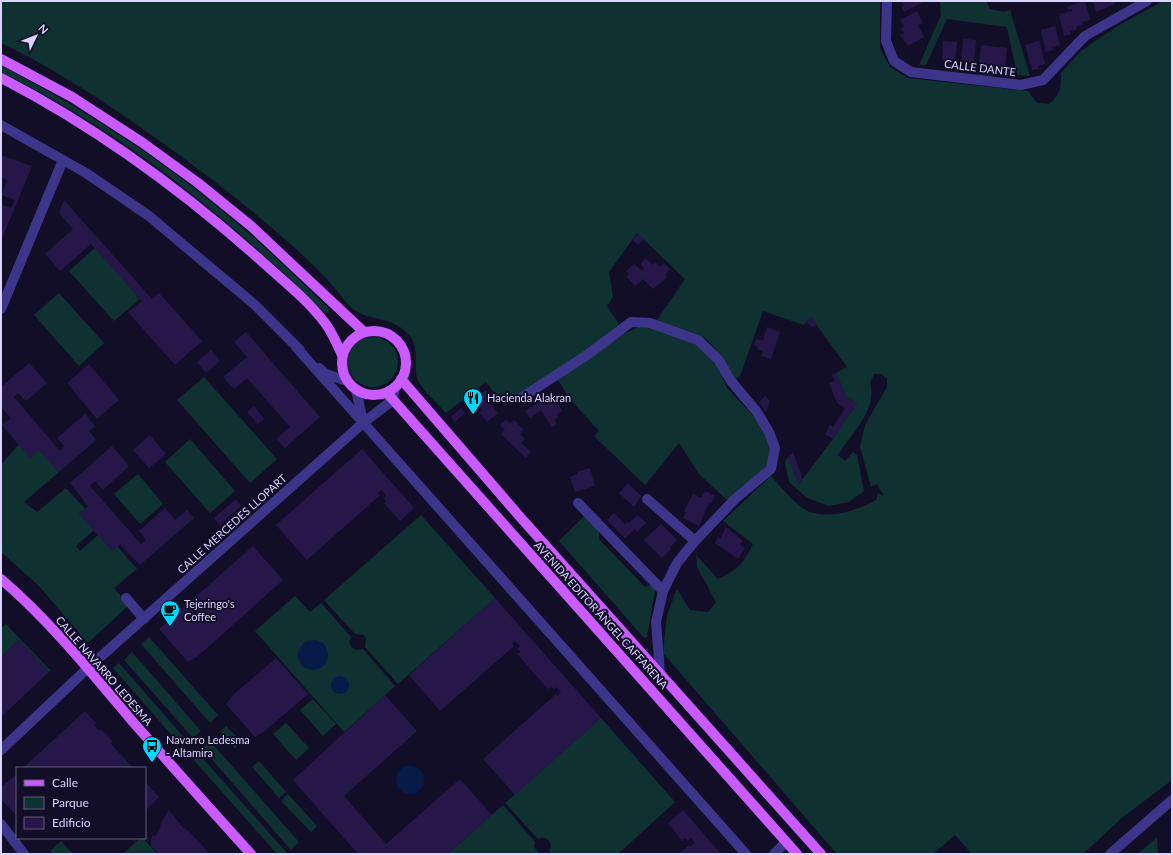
<svg xmlns="http://www.w3.org/2000/svg" width="1173" height="855" font-family="Lato,sans-serif">
<style>
.green{fill:#103131;fill-rule:evenodd}
.water{fill:#061b47}
.building{fill:#251849}
.lines{fill:none;stroke-linecap:round;stroke-linejoin:round}
.minor{stroke:#3d3589;stroke-width:10}
.major{stroke:#c95bff;stroke-width:10}
.labels{text-anchor:middle;stroke-width:4;stroke-linejoin:round;paint-order:stroke}
.street-label{font-size:11px;fill:#dbd4ff;stroke:#130e27}
.poi-label{font-size:11px;fill:#dbd4ff;stroke:#130e27;text-anchor:start}
</style>
<rect width="100%" height="100%" fill="#130e27"/>
<path class="green" d="M1 1H880V48L890 67 908 78 1028 91 1037 103 1049 104C1061 94 1061 88 1061 73L1081 51 1116 27 1163 1H1172V780L1123 817 1083 854H972L955 835 933 854H837L663 653 667 615 677 589 690 610 708 612 716 602 697 567 696 555 718 579C737 571 744 562 753 544L723 521 771 476C779 485 799 509 810 512 832 519 858 510 876 500L878 493 884 496 877 484 871 487 860 447 865 425 887 387V378L881 374H874L870 383C878 409 851 434 838 455L845 461 853 452 857 455 864 491 849 502 829 506 807 498 789 482 785 462 788 457 799 484 833 439 857 403 846 396 836 373 847 367 811 317 804 325 763 311 740 376 734 380C726 367 719 351 708 341 694 329 671 327 655 323L685 279 637 233 609 272 613 297 607 306 619 324 599 342 505 406 486 382 446 413C438 404 421 389 417 378 413 364 420 347 409 335 392 315 370 322 353 309 345 303 340 293 333 286 322 273 309 261 297 250 245 203 188 160 130 120 89 92 46 64 1 43Z
M940 1H986L990 9 1004 12 1010 10 1030 76 1017 75 1007 27 947 19 926 65H919L941 15Z
M1 65C68 102 135 141 195 189 243 226 287 267 330 310L326 314C251 240 171 171 81 116 55 100 28 86 1 72Z
M95 248 140 299 114 321 69 271Z
M59 293 104 343 79 366 34 315Z
M639 327 659 330 697 344 716 363 727 388 763 426 771 442 770 460 763 472 746 484 728 501 699 474 679 443 645 485 594 436 599 431 570 399 556 377 580 364 625 333Z
M348 362a25 25 0 1 1 50 0a25 25 0 1 1-50 0Z
M204 377 277 459 250 483 177 400Z
M190 439 235 491 210 513 165 462Z
M19 444 39 450 59 472 24 502 37 512 66 488 85 509 79 514 94 530 76 546 80 551 98 535 112 551 117 546 137 569 114 588 129 605 88 643 39 586 1 552V465Z
M138 474 163 504 140 524 114 494Z
M421 515 495 598 398 684 365 647 366 639 364 635 355 634 324 600Z
M584 516 599 531V539L645 587 651 585 655 590 647 637 644 638 559 541Z
M295 596 310 612 321 603 351 637 349 642 352 648 358 650 363 649 395 686 344 732 255 631ZM315 640 324 644 315 670 304 667 301 664C294 652 302 641 315 640Z
M6 624 51 671 49 672 19 640 1 657V628Z
M149 637 218 715 210 723 141 644Z
M132 652 201 731 193 738 124 660Z
M119 663 188 742 182 747 113 668Z
M313 699 336 724 323 736 300 710Z
M601 718 675 802 618 854H552L549 851 551 846C550 839 545 836 538 839L505 803Z
M286 723 309 748 296 760 273 734Z
M226 726 242 742 235 748 220 732Z
M210 741 299 842 291 850 202 748Z
M197 752 287 853 286 854H277L191 757Z
M259 761 286 792 279 798 252 767Z
M288 794 317 826 311 832 281 801Z
M503 805 535 842 534 847 540 854H450L449 853Z
M1157 837 1158 854H1138Z
M140 838H143L157 854H123Z
M61 841 73 854H52L50 851Z"/>
<path class="water" d="M298 655a15 15 0 1 1 30 0a15 15 0 1 1-30 0Z
M331 685a9 9 0 1 1 18 0a9 9 0 1 1-18 0Z
M396 780a14 14 0 1 1 28 0a14 14 0 1 1-28 0Z"/>
<path class="building" d="M902 1H923V2L904 12 901 7 904 6Z
M1085 1 1090 20 1083 22V25L1077 26 1076 30 1070 31 1071 34 1064 36 1059 14 1072 11V9L1068 10 1067 7 1071 6V5Z
M1093 1H1115V4L1096 12Z
M917 11 923 23 918 25 924 37 908 46 900 35 904 33 901 28 904 27 900 20Z
M1055 26 1060 45 1052 47 1053 50 1046 52 1041 30Z
M963 39 976 40 974 64 961 61Z
M943 41 957 42 955 62 942 59Z
M1039 41 1045 64 1038 66 1039 69 1032 70 1025 45Z
M981 45 1007 48 1005 67 998 66 997 67 979 63Z
M1 155 32 166 1 241V204L11 208 15 200 2 195 7 180 1 177Z
M64 200 152 299 159 293 202 341 175 365 128 312 142 301 91 244 60 271 45 254 73 229 59 213Z
M637 233 644 239 638 245 633 240Z
M646 258 652 265 655 262 660 267 664 263 670 269 666 274 667 278 653 289 643 279 635 286 627 277 629 274 626 271 634 264 642 271 644 268 640 264Z
M810 316 817 324 814 327 810 326 806 322Z
M767 327 780 332 771 359 761 356 763 351 757 349 758 347 754 345 756 339 763 341Z
M246 332 320 417 285 448 276 439 290 427 247 378 234 389 223 377 247 357 234 342Z
M211 350 220 361 206 373 197 362Z
M29 363 47 383 26 401 18 393 14 397 60 451 64 446 57 438 85 414 95 426 89 431 96 440 59 472 39 450 30 458 2 425 11 418 1 407V387Z
M89 364 119 400 97 419 67 383Z
M836 373 846 396 857 403 833 439 825 434 830 425 833 427 845 408 837 403 829 383 835 381 832 375Z
M486 390 491 397 487 400 498 413 487 422 479 412 482 410 476 404 474 406 470 400 481 391 482 393Z
M765 396 770 401 766 412 759 402Z
M546 398 550 405 556 401 562 411 557 415 558 417 554 420 557 424 552 427 541 410 530 418 525 411Z
M254 406 264 419 258 424 247 412Z
M461 408 465 413 455 422 451 417Z
M506 419 510 423 514 420 524 430 520 434 525 439 521 443 531 452 526 458 501 434 505 430 500 425Z
M150 435 166 454 149 468 133 450Z
M112 446 129 466 103 490 95 481 90 486 141 544 146 540 139 531 165 508 175 520 187 510 194 518 140 565 120 544 112 551 79 514 88 506 70 483Z
M362 449 414 508 400 521 384 503 386 501 384 498 386 496 382 490 378 493 380 495 307 560 276 525Z
M793 452 803 480 798 484 788 457Z
M590 468 595 486 575 492 570 477 578 474 577 472Z
M628 483 641 496 634 507 619 493Z
M705 491 715 496 711 504 709 503 699 526 683 518 686 512 684 511 693 494 701 498Z
M236 499 241 506 220 525 214 518Z
M614 513 625 524 627 522 629 523 638 515 646 523 637 532 635 529 625 538 607 520Z
M661 524 677 540 670 547 671 549 662 558 644 540Z
M726 527 743 541 740 545 745 548 738 559 715 543 718 537 720 539Z
M253 546 283 580 198 656 188 662 159 629Z
M495 598 601 718 515 795 483 759 556 694 557 696 561 692 556 687 554 689 551 687 548 689 517 654 520 652 517 649 520 646 515 641 512 644 514 646 440 711 409 675Z
M19 640 49 672 1 717V657Z
M276 658 308 694 265 731 255 737 226 704 233 695Z
M385 695 417 731 344 796 386 844 460 779 492 815 448 854H358L293 780Z
M85 711 96 723 94 725 99 731 101 729 112 741 111 744 133 768H23Z
M17 774V816L1 799V787Z
M145 782 159 797 145 811Z
M169 810 184 829 185 828 201 844 209 854H158L151 846V839L153 835 155 837 161 826 160 825Z
M683 810 689 817 721 854H679L689 845 691 847 695 843 691 838 688 841 685 838 682 841 668 823Z"/>
<g class="lines">
<path class="minor" d="M887 1 886 41 894 61 911 72 1021 85 1043 80 1085 36 1147 1
M1 125 86 173 149 216 255 305 300 350
M1 309 63 160
M296 347 746 854
M319 368 326 374 347 381
M356 390 363 421
M521 398 587 355 631 322 650 323 698 340 718 359 731 381 757 412 769 432 775 448 771 469 735 499 695 541
M647 499 695 541 677 563 663 591
M578 503 663 591 656 622 660 673
M126 598 144 619
M1 750 88 668 363 423 393 400 395 387
M1 824 24 854
M774 854 786 842
M1110 854 1172 800"/>
<path class="major" d="M1 59 72 97 143 143 198 183 251 226 364 332
M1 78C94 126 179 188 257 257 280 278 306 298 325 323 332 332 337 344 342 355
M342 363a32 32 0 1 1 64 0a32 32 0 1 1-64 0Z
M401 379 521 518 821 854
M387 393 797 854
M1 579C50 621 91 672 133 722 172 766 211 810 251 854"/>
</g>
<defs>
<symbol id="restaurant-pin" viewBox="-11 -11 22 30"><path d="M0 17L-7.5 6A9.5 9.5 0 1 1 7.5 6Z" fill="#00d9ff" stroke="#130e27"/><path d="M-5-6h1v4h1v-4h1v4h1v-4h1v5L-1.5 .5V6h-2V.5L-5-1ZM5-6V6H3V1.5H1.5Q1.5-4 5-6Z" fill="#111"/></symbol>
<symbol id="cafe-pin" viewBox="-11 -11 22 30"><path d="M0 17L-7.5 6A9.5 9.5 0 1 1 7.5 6Z" fill="#00d9ff" stroke="#130e27"/><path d="M-5.5-4.5H6V0H3Q3 3.5 0 3.5H-2.5Q-5.5 3.5-5.5 0ZM3-3.2v2h1.7v-2ZM-6 4.5H4V6H-6Z" fill="#111"/></symbol>
<symbol id="bus-pin" viewBox="-11 -11 22 30"><path d="M0 17L-7.5 6A9.5 9.5 0 1 1 7.5 6Z" fill="#00d9ff" stroke="#130e27"/><path d="M-5-6H5V4H4V6H2V4H-2V6H-4V4H-5ZM-3.5-4V0h7V-4ZM-3.5 1.2v1.5H-2V1.2ZM2 1.2v1.5H3.5V1.2Z" fill="#111"/></symbol>
</defs>
<g fill-rule="evenodd">
<use href="#restaurant-pin" x="462" y="387" width="22" height="30"/>
<use href="#cafe-pin" x="159" y="599" width="22" height="30"/>
<use href="#bus-pin" x="141" y="735" width="22" height="30"/>
</g>
<g class="labels">
<g class="street-label">
<text transform="translate(980 68) rotate(7)" y="4">CALLE DANTE</text>
<text transform="translate(232 524) rotate(-42)" y="4">CALLE MERCEDES LLOPART</text>
<text transform="translate(601 615) rotate(48)" y="4">AVENIDA EDITOR ÁNGEL CAFFARENA</text>
<text transform="translate(104 671) rotate(49)" y="4">CALLE NAVARRO LEDESMA</text>
</g>
<g class="poi-label">
<text x="487" y="402">Hacienda Alakran</text>
<text x="184" y="608">Tejeringo's<tspan x="184" dy="13">Coffee</tspan></text>
<text x="166" y="744">Navarro Ledesma<tspan x="166" dy="13">- Altamira</tspan></text>
</g>
</g>
<rect width="1173" height="855" fill="none" stroke="#dbd4ff" stroke-width="4"/>
<rect x="16" y="767" width="130" height="72" fill="#130e27" stroke="#635d7d"/>
<rect x="24" y="780" width="20" height="6" fill="#c95bff" stroke="#635d7d"/>
<text x="52" y="787" font-size="12" fill="#dbd4ff">Calle</text>
<rect x="24" y="797" width="20" height="12" fill="#103131" stroke="#635d7d"/>
<text x="52" y="807" font-size="12" fill="#dbd4ff">Parque</text>
<rect x="24" y="817" width="20" height="12" fill="#251849" stroke="#635d7d"/>
<text x="52" y="827" font-size="12" fill="#dbd4ff">Edificio</text>
<g transform="translate(36 36) rotate(47)" stroke="#130e27" stroke-width="3" paint-order="stroke">
<path d="M0-3L7 15L0 10L-7 15Z" fill="#dbd4ff"/>
<text y="-6" font-size="11" font-weight="bold" text-anchor="middle" fill="#dbd4ff">N</text>
</g>
</svg>
